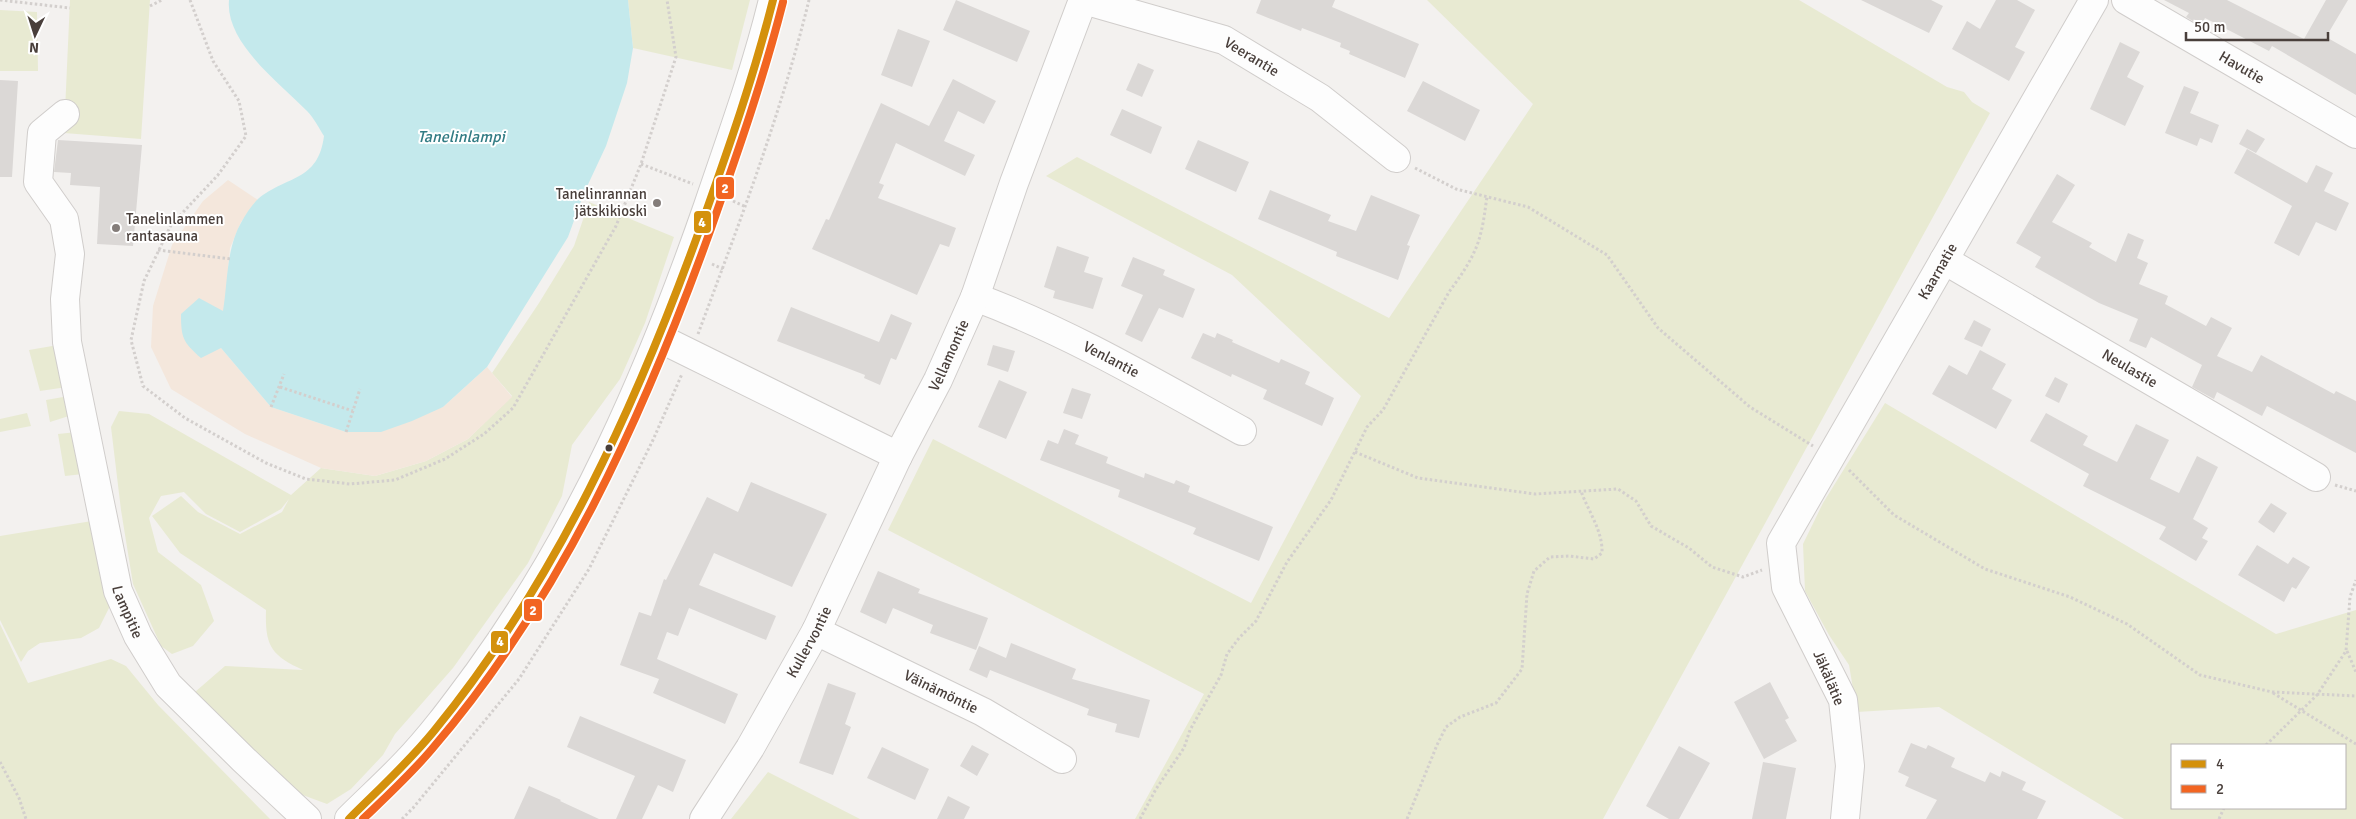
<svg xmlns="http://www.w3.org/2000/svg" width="2356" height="819" font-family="Signika,sans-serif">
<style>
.green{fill:#e8ead2;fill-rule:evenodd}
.sand{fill:#f4e7dc}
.water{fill:#c4e9ec}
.building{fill:#dbd8d6}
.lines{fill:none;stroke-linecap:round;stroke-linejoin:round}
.minor-casing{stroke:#d0cdcb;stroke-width:30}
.path{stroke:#d3cfcd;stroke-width:3;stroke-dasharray:2.5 2.5;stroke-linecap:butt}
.minor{stroke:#fdfdfd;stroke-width:28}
.bus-1-casing{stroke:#fff;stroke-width:11}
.bus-2-casing{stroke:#fff;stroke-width:11}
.bus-1{stroke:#d4910c;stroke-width:8}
.bus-2{stroke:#f26522;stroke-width:8}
.poi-dot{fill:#847d7a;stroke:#fff;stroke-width:2}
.bus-dot{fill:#493f3b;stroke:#fff;stroke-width:2}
.labels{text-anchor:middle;stroke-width:4;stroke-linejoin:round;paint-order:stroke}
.street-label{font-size:15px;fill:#493f3b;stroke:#fff}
.poi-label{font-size:15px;fill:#493f3b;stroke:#fff;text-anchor:end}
.water-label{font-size:16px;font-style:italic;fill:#327c84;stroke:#fff}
.line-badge{stroke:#fff;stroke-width:2}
.badge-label{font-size:14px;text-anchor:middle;font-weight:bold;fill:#fff}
</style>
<rect width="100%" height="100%" fill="#f3f1ef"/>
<path class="green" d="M70 0H150L141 139 64 133Z
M628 0H750L732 70 633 48Z
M1427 0H1799L1947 87 1964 92 1972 102 1990 113 1603 819H1135L1204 694 888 530 933 439 1251 603 1361 396 1232 275 1046 176 1077 157 1389 318 1533 104Z
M0 10 37 12 38 71H0Z
M589 202 674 237 645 323 620 379 572 445 562 496 528 563 453 668 395 734 383 755 351 789 327 804 300 794 242 743 195 692 225 666 303 670C270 655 265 645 266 610L180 553 152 516 181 496 198 512 240 534 282 512 289 499 281 509 240 532 206 514 184 492 161 496 149 518 158 552 201 585 214 621 193 646 172 654 161 646 133 584 121 510 111 427 119 411 149 414 291 495 321 468 375 476 426 461 468 439 512 396 492 373 539 303 574 246Z
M58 345 67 387 40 391 29 350Z
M69 396 72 415 50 422 46 400Z
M1885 403 2276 634 2356 610V819H2124L1939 707 1857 712 1849 665 1829 635 1805 591 1803 544 1823 503ZM2172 745H2345V808H2172Z
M27 413 31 426 0 432V419Z
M77 432 83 474 65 476 58 434Z
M92 521 111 604 99 628 81 638 40 643 28 651 21 662 0 620V536Z
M0 624 28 683 111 659 126 666 158 705 270 819H0Z
M768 772 860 819H731Z"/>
<path class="sand" d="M228 180 258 200 241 222 230 248 221 348 271 407 346 432 443 407 487 367 512 397 468 439 426 461 375 476 321 468 245 434 171 389 151 347 153 306 172 245 203 201Z"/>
<path class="water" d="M229 0H628L633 48 627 83 606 146 584 193 568 237 487 367 443 407 412 421 381 432H346L271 407 221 348 201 358C183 342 181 338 181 314L199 298 223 311C228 281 226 248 242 221 246 214 252 205 258 199 287 175 318 182 324 136 319 128 314 118 307 111 280 83 225 43 229 0Z"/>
<path class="building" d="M956 0 1030 31 1017 62 943 30Z
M1261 0H1335L1332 7 1419 44 1405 78 1349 54 1350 51 1340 47 1341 43 1302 28 1301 31 1256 13Z
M1861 0H1931L1943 6 1929 33Z
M1996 0H2017L2035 10 2015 47 2025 52 2009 81 1952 49 1967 21 1980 29Z
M2164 0H2227L2304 39 2326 0H2348L2326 37 2356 54V95L2272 46 2269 51 2205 18 2201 26 2186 17 2189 13Z
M898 29 930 41 912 87 881 75Z
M2120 42 2140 52 2127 77 2144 86 2125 126 2090 109Z
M1138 63 1154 70 1142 97 1126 90Z
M953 79 996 101 984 124 958 111 944 141 975 155 965 176 896 143 879 183 884 185 878 198 956 228 949 247 940 244 917 295 812 249 826 219 829 220 881 103 929 126Z
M0 80 18 81 12 177H0Z
M1423 81 1480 110 1465 141 1407 111Z
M2184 86 2199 92 2190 113 2219 125 2212 143 2200 138 2197 146 2165 133Z
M1122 109 1162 127 1151 154 1110 135Z
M2247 129 2265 139 2256 153 2239 144Z
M58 140 142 145 133 246 97 244 100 187 70 185 71 173 54 172Z
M1198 140 1249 162 1236 192 1185 169Z
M2247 149 2307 183 2316 165 2333 173 2324 191 2349 203 2336 231 2316 222 2299 256 2274 243 2292 206 2234 173Z
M2057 174 2075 185 2052 222 2092 243 2089 247 2116 262 2128 233 2144 240 2137 258 2148 263 2139 284 2168 296 2165 304 2206 326 2211 317 2232 328 2217 356 2252 372 2261 355 2334 394 2336 391 2356 401V453L2267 406 2262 416 2217 392 2214 399 2192 387 2202 365 2151 337 2146 348 2129 341 2138 319 2099 303 2035 267 2041 257 2016 243Z
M1270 190 1331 215 1328 221 1356 231 1371 195 1420 215 1407 245 1410 246 1398 280 1336 256 1337 252 1258 219Z
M1057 246 1089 257 1084 272 1103 278 1093 309 1053 298 1055 291 1044 287Z
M1133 257 1165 270 1163 275 1195 289 1183 318 1159 308 1142 342 1125 334 1143 295 1121 286Z
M791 307 879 342 891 314 912 323 896 360 891 358 880 385 864 378 865 375 777 341Z
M1974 320 1991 329 1982 347 1964 339Z
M1203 333 1215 338 1217 333 1233 340 1232 342 1279 363 1281 359 1310 372 1305 384 1334 398 1322 426 1263 399 1267 390 1232 374 1231 377 1191 358Z
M993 345 1015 351 1008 372 987 365Z
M1980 350 2006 364 1992 389 2012 400 1996 429 1932 394 1949 365 1967 375Z
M2055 377 2068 384 2059 403 2045 396Z
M999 380 1027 392 1006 439 978 427Z
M1072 388 1091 394 1082 419 1063 413Z
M2046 413 2088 436 2083 445 2117 462 2136 424 2169 440 2150 479 2179 493 2197 456 2218 467 2193 519 2208 528 2202 538 2208 541 2196 561 2159 539 2166 527 2083 486 2089 474 2030 441Z
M1064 429 1079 435 1075 444 1108 457 1106 463 1144 478 1145 473 1174 484 1176 480 1190 486 1188 492 1273 527 1259 561 1193 534 1196 528 1118 497 1120 490 1040 460 1048 440 1058 444Z
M751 482 827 514 792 587 714 553 699 585 776 616 766 640 689 608 678 636 667 632 657 659 738 694 725 724 653 693 659 679 620 665 639 612 651 616 664 579 666 580 707 497 738 512Z
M2271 503 2287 513 2274 533 2258 522Z
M2257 545 2288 564 2293 557 2310 567 2296 589 2292 587 2284 602 2238 575Z
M878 571 920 589 918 593 988 618 976 650 930 633 933 625 893 608 886 624 860 612Z
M1011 643 1076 669 1072 679 1150 700 1139 738 1115 732 1117 724 1087 715 1089 709 990 670 987 678 969 670 979 646 1006 658Z
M1770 682 1789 718 1785 720 1797 741 1764 759 1734 702Z
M828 683 856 693 845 724 851 727 833 775 799 763Z
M580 716 686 760 673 792 658 785 642 819H616L635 776 567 747Z
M1911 743 1926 749 1928 745 1955 758 1951 767 1985 782 1990 772 2000 777 2002 771 2026 782 2022 790 2046 801 2037 819H1926L1937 800 1905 786 1909 777 1898 772Z
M972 745 989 754 977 776 960 766Z
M1679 746 1710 763 1679 819H1669L1646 806Z
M882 747 929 769 915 800 867 778Z
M1763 762 1796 768 1786 819H1752Z
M529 786 561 800 560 801 599 819H514Z
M948 796 970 807 964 819H937Z"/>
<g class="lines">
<defs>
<g id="minor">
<path id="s1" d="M1084 0 1224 40 1320 98 1396 158"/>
<path id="s2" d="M2126 0 2356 134"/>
<path id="s3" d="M65 114 42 133 38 182 64 219 70 254 65 299 67 342 118 591 138 636 168 685 243 759 307 819"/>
<path id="s4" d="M1944 260 2316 477"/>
<path id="s5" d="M975 297C1069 332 1155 383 1242 431"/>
<path d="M659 338 898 456"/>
<path id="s6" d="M816 631 983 712 1062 759"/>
<path d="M349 819C368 800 388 782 406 763 433 735 456 703 479 672 582 530 651 370 708 206 731 138 756 70 773 0"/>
<path id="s7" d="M704 819 750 748 816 631 898 456 938 380 975 297 1014 183 1083 0"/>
<path id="s8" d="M1845 819 1850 766 1843 700 1786 587 1781 543 2094 0"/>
</g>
</defs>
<use href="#minor" class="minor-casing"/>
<path class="path" d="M0 0 70 8
M190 0 213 61 239 101 246 136 218 175 171 225 144 281 131 340 143 386 185 418 266 463 306 479 350 484 395 480 445 459 484 434 513 408 616 226 641 164 676 57 667 0
M150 6 162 0
M641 164 693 184
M1415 168 1456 189 1528 207 1607 255 1658 328 1750 407 1813 446
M733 201 746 207
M158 250 231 259
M712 264 723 269
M698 334C739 224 781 114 809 0
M280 387 353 411
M271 407 284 374
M346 432 360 389
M1355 452 1418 478 1535 494 1618 489 1636 501 1651 526 1689 548 1712 567 1743 577 1762 570
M1849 470 1894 515 1985 569 2070 597 2127 624 2200 675 2272 692 2356 696
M2335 485 2356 491
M2347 651 2356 672
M2273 693 2356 744
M2266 745 2317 695 2346 651 2350 597 2356 580
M0 762 19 798 26 819
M402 819 413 808 519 679 589 569 653 440 682 374
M1140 819 1156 789 1184 748 1190 730 1221 675 1227 654 1239 638 1256 621 1287 562 1331 500 1367 427 1383 410 1449 292C1462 274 1476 255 1481 232 1484 221 1485 209 1487 197
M1407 819 1437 745 1446 727 1460 717 1496 703 1522 669 1527 594 1534 571 1550 557 1569 556 1594 559 1602 553C1603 531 1588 511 1581 491
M2219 819 2224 808"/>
<use href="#minor" class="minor"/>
<defs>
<path id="bus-1" d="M349 819C378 790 408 763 434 731 556 582 637 404 702 223 728 150 754 76 773 0"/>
<path id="bus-2" d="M363 819C387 796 411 774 432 749 560 600 643 417 709 234 736 157 763 81 783 2"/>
</defs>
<use href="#bus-1" class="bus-1-casing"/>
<use href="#bus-2" class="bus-2-casing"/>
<use href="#bus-1" class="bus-1"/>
<use href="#bus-2" class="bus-2"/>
</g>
<g class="poi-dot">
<circle cx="657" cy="203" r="5"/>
<circle cx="116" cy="228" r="5"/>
</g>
<circle class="bus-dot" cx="609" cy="448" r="4.5"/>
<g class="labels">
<g class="street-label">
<text dy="5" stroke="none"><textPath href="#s1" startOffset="178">Veerantie</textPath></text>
<text dy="5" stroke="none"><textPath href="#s2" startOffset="134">Havutie</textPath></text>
<text dy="5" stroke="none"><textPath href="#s8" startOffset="604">Kaarnatie</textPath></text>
<text dy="5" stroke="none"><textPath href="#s7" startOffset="525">Vellamontie</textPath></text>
<text dy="5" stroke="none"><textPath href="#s5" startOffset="150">Venlantie</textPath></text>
<text dy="5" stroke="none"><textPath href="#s4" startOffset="215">Neulastie</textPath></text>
<text dy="5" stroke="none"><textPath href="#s3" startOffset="525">Lampitie</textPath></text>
<text dy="5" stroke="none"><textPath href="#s7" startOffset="206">Kullervontie</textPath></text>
<text transform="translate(1829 678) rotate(67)" y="5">Jäkälätie</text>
<text dy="5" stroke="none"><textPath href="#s6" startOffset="139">Väinämöntie</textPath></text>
</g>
<g class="poi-label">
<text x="647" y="199">Tanelinrannan<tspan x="647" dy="17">jätskikioski</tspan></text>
<text x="126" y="224" text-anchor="start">Tanelinlammen<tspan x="126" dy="17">rantasauna</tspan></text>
</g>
<g class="water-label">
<text x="461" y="142">Tanelinlampi</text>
</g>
</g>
<g class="line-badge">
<rect x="715" y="176" width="20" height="24" rx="5" fill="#f26522"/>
<rect x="693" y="210" width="19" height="24" rx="5" fill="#d4910c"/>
<rect x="523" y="598" width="20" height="24" rx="5" fill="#f26522"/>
<rect x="490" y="630" width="19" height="24" rx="5" fill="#d4910c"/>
</g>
<g class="badge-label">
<text x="725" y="193">2</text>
<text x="702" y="227">4</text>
<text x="533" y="615">2</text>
<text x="500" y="646">4</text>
</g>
<rect x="2171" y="744" width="175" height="65" fill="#ffffff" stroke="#b6b2b1"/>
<rect x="2181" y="760" width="25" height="8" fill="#d4910c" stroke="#b6b2b1"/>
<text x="2216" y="769" font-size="15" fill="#493f3b">4</text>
<rect x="2181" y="785" width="25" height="8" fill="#f26522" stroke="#b6b2b1"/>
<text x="2216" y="794" font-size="15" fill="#493f3b">2</text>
<g transform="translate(35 35) rotate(184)" stroke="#ffffff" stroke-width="4" paint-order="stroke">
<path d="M0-4L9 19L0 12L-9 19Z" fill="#493f3b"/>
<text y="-8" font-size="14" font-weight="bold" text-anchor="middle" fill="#493f3b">N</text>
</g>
<path d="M2186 32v8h142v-8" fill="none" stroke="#493f3b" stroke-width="2.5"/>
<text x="2194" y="32" font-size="15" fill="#493f3b" stroke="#ffffff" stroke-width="4" paint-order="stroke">50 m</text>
</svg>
